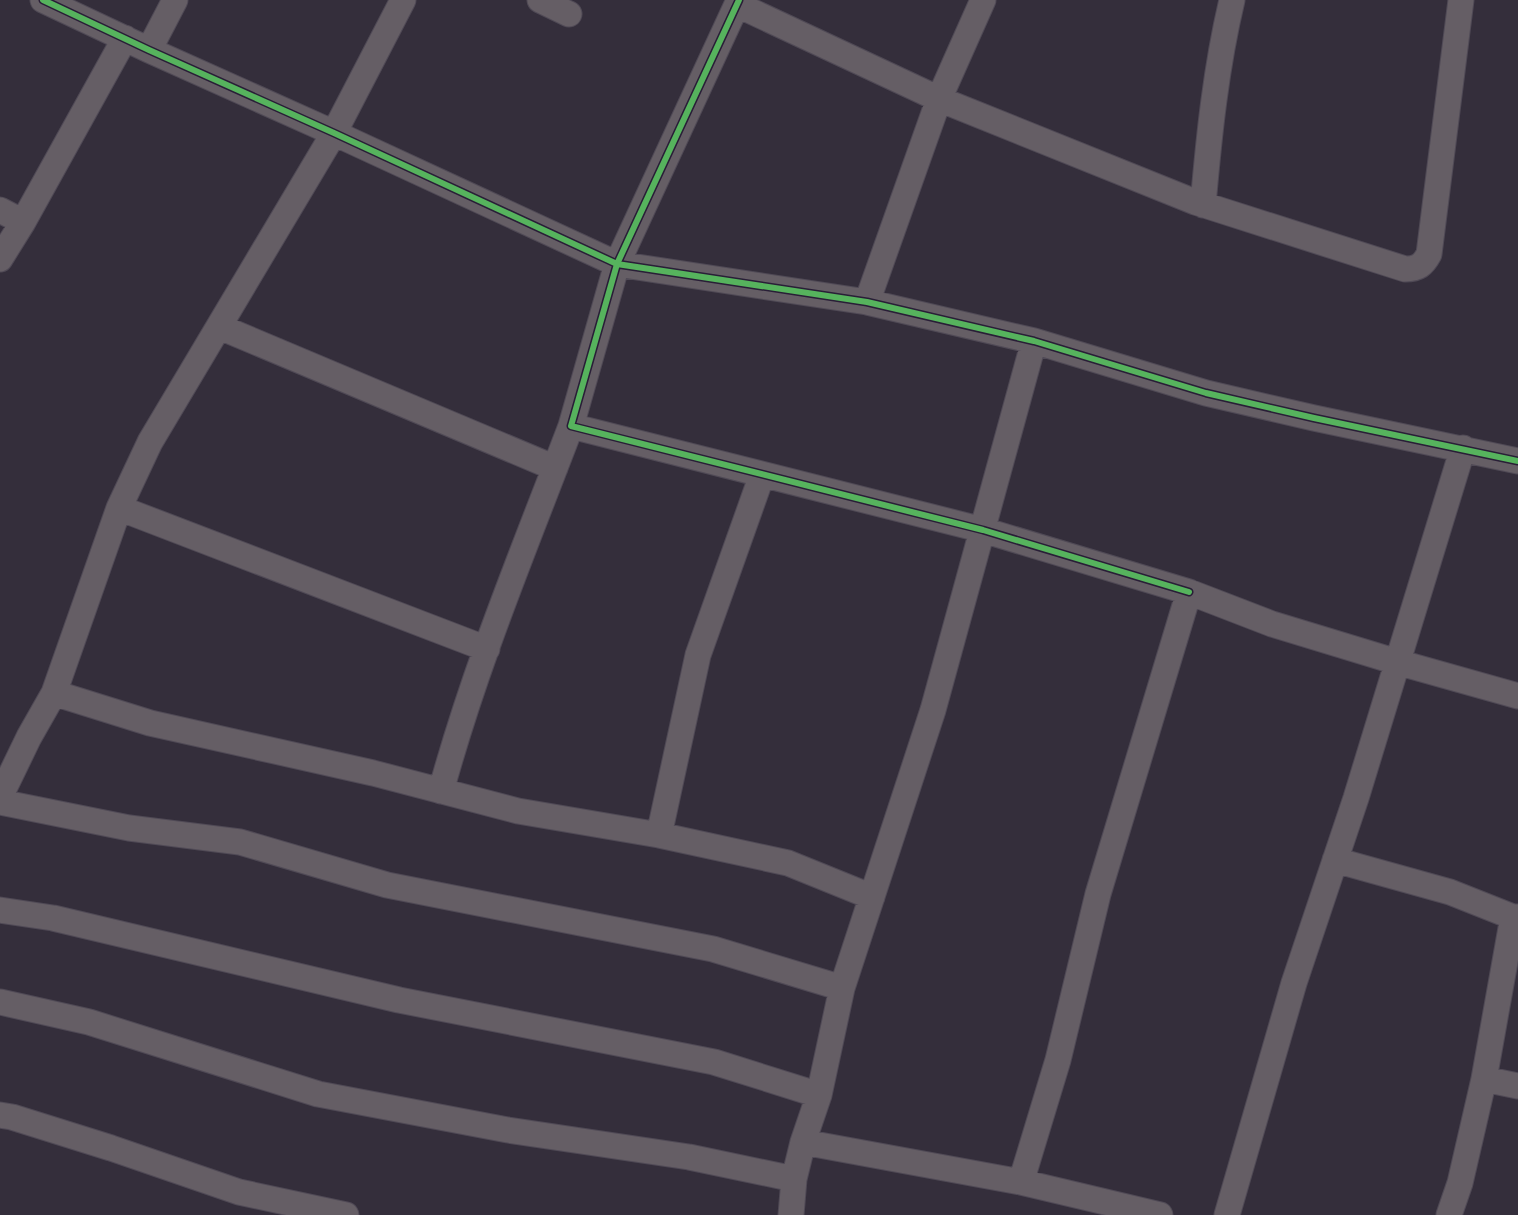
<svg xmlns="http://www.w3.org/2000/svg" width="1518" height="1215" font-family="'Noto Sans',sans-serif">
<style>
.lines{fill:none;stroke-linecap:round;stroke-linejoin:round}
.minor-casing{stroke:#504a56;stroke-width:27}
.minor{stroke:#655e65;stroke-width:25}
.cycleway-casing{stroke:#291e37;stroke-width:9}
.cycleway{stroke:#56b35d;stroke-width:6}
</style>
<rect width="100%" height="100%" fill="#342e3b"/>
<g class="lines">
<defs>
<path id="minor" d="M43 0 149 50 334 133 617 264 867 302 1034 341 1206 393 1314 418 1518 461
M540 0 569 14
M739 0 617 264 571 426 983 530 1189 592
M738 5 939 99 1195 202 1405 269C1418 269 1423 265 1429 254L1461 0
M149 50 175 0
M1203 205C1209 136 1216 67 1232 0
M0 210 23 222
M0 259 23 222 125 38
M867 302 939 99 983 0
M220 327 555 468
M119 508 487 649
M54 693 150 723 373 773 518 811 659 835 788 863 872 897
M441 791C475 666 525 547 571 426
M0 797 29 737 54 693 119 508 150 442 334 133 403 0
M0 802 129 828 240 842 387 885 713 949 842 988
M659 835 698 655 762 475
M1335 860 1450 892 1513 917H1518
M0 910 53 918 399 1000 714 1062 819 1095
M0 1002 89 1022 318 1094 508 1130 689 1157 794 1179
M1484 1079 1513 917
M0 1115 12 1117 111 1148 239 1192 346 1215
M803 1142 1021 1182 1160 1215
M1021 1182 1058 1060 1098 894 1189 592 1272 624 1397 662 1518 696
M791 1215 794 1179 803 1142 819 1095 842 988 933 710 1034 341
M1227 1215 1294 983 1356 798 1463 448
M1449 1215 1460 1183 1484 1079 1518 1086"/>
</defs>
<use href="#minor" class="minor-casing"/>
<use href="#minor" class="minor"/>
<defs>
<path id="cycleway" d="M43 0 149 50 334 133 617 264 867 302 1034 341 1206 393 1314 418 1518 461
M739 0 617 264 571 426 983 530 1189 592"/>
</defs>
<use href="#cycleway" class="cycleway-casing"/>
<use href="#cycleway" class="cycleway"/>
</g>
</svg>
